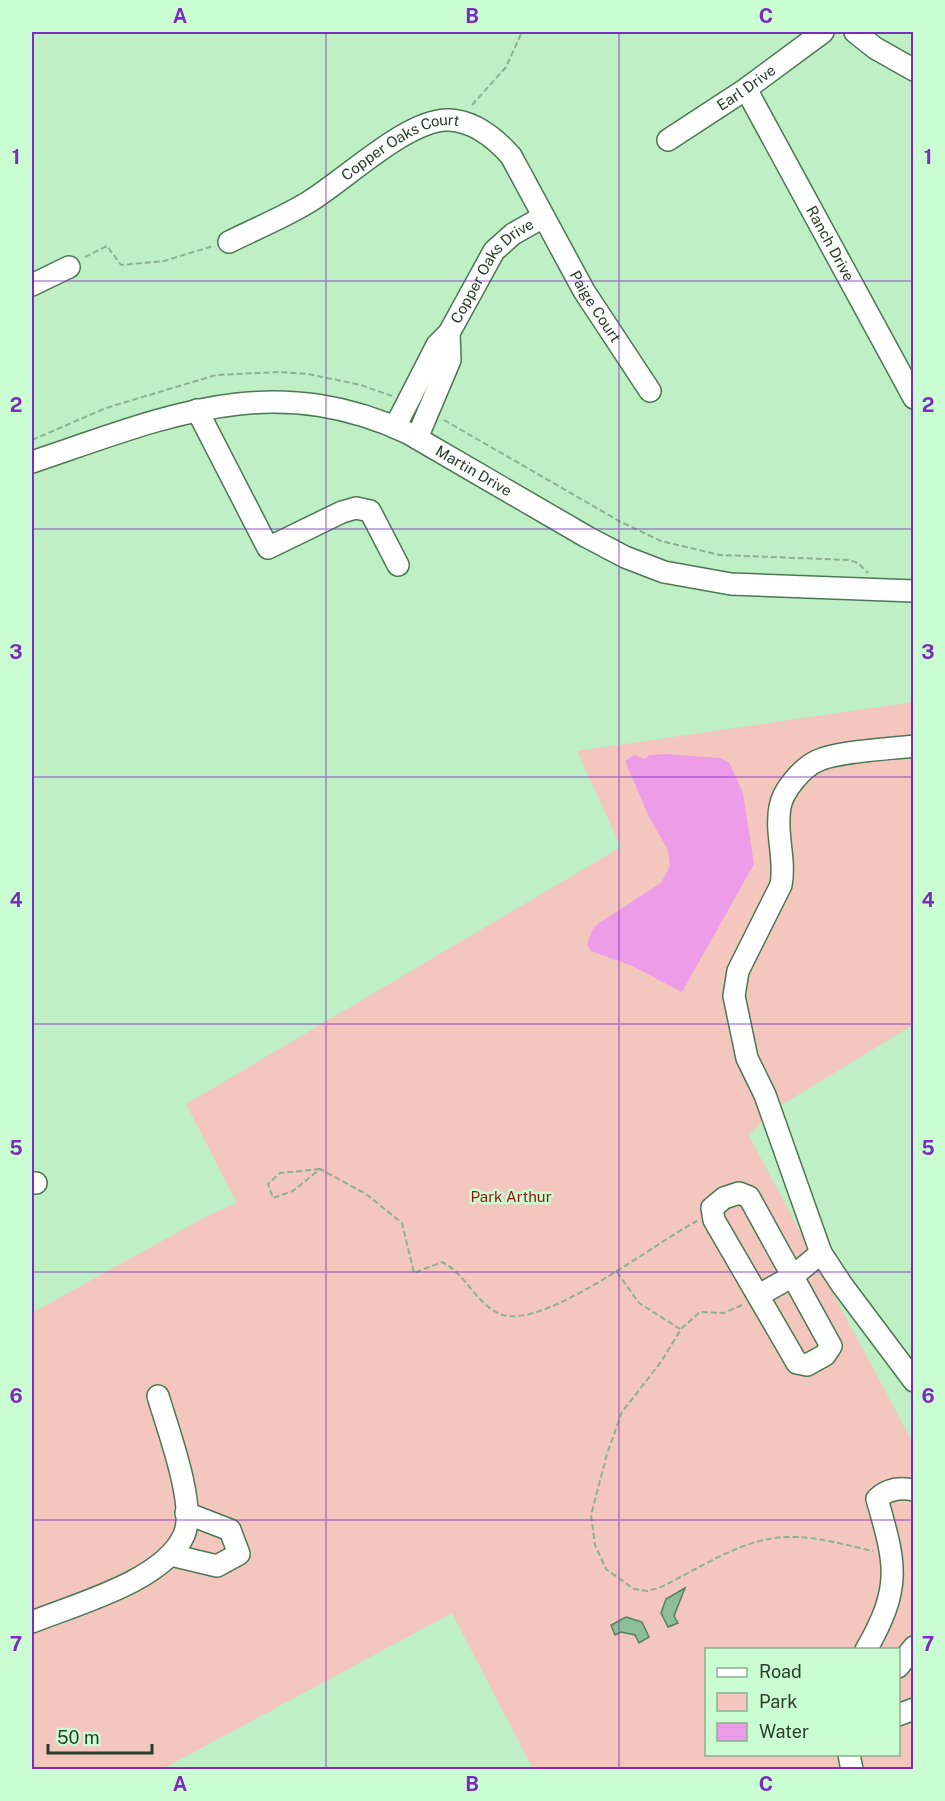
<svg xmlns="http://www.w3.org/2000/svg" width="945" height="1801" font-family="'Public Sans',sans-serif">
<style>
.green{fill:#f3c6be;fill-rule:evenodd}
.water{fill:#ed9de7}
.building{fill:#8ebe96;stroke:#54825c;stroke-width:1.5}
.lines{fill:none;stroke-linecap:round;stroke-linejoin:round}
.minor-casing{stroke:#4b7853;stroke-width:24}
.path{stroke:#8bb290;stroke-width:2;stroke-dasharray:6 3;stroke-linecap:butt}
.minor{stroke:#fff;stroke-width:21}
.grid{fill:none;stroke:#7b2cbf;stroke-width:1.5;stroke-opacity:0.55}
.labels{text-anchor:middle;stroke-width:5;stroke-linejoin:round;paint-order:stroke}
.street-label{font-size:15px;fill:#293d2c;stroke:#cbfdd2}
.park-label{font-size:15px;fill:#97160f;stroke:#cbfdd2}
.neatline{fill:none;stroke:#7b2cbf;stroke-width:2}
.grid-label{font-size:20px;text-anchor:middle;font-weight:bold;fill:#7b2cbf}
</style>
<rect width="100%" height="100%" fill="#beefc5"/>
<path class="green" d="M913 702V1025L770 1112 749 1136 913 1443V1769H533L452 1613 168 1766 155 1770 32 1769V1313L209 1215 237 1203 186 1104 621 847 577 751ZM706 1650H898V1754H706Z"/>
<path class="water" d="M667 754 720 758 729 762 743 793 754 864 682 992 630 965 591 951 587 945 592 930 599 923 661 883 670 866 668 850 649 817 625 761 634 755 646 759 649 755Z"/>
<path class="building" d="M685 1588 674 1616 678 1623 668 1627 661 1613 666 1599Z
M626 1617 642 1622 649 1637 639 1643 635 1635 621 1632 615 1635 611 1625Z"/>
<g class="lines">
<defs>
<g id="minor">
<path d="M855 32 875 48 914 70"/>
<path id="s1" d="M746 89 914 398"/>
<path id="s2" d="M668 140 746 89 823 32"/>
<path id="s3" d="M229 242C255 229 282 218 307 203 343 182 408 118 449 120 475 121 495 138 511 156L584 291 650 391"/>
<path d="M32 285 69 267"/>
<path d="M197 410 268 548 342 512 356 508 370 511 398 565"/>
<path id="s4" d="M395 427 437 345 449 333 494 251 513 234 543 217"/>
<path d="M417 438 450 360 449 333"/>
<path id="s5" d="M32 462C166 417 270 369 408 433L587 537 625 557 664 572 731 584 914 591"/>
<path d="M914 746C890 749 837 751 817 761 802 768 783 790 780 807 775 833 786 859 781 885L738 971 734 996 747 1058 765 1095 821 1253 842 1285 914 1381"/>
<path d="M32 1183H36"/>
<path d="M739 1193 749 1197 831 1346 825 1355 807 1365 797 1363 714 1220 712 1208 724 1198Z"/>
<path d="M759 1295 793 1276 821 1253"/>
<path d="M171 1555 217 1566 239 1554 230 1530 186 1513"/>
<path d="M32 1622C76 1604 164 1581 184 1535 197 1506 167 1427 158 1396"/>
<path d="M866 1650C902 1587 896 1565 877 1499 887 1489 900 1487 914 1490"/>
<path d="M898 1667 914 1647"/>
<path d="M898 1715 914 1709"/>
<path d="M849 1754 852 1770"/>
</g>
</defs>
<use href="#minor" class="minor-casing"/>
<path class="path" d="M472 105 506 67 522 32
M85 257 107 246 121 265 164 261 213 246
M444 420 619 521 661 541 720 555 849 560 858 563 868 573
M32 440 106 408 216 375 279 372 308 374 361 385 392 396
M320 1169 280 1173 268 1184 273 1198 293 1191 320 1169 366 1194 402 1223 414 1273 442 1262C466 1274 476 1304 500 1314 542 1332 657 1241 697 1221
M617 1272 639 1303 680 1329
M742 1305 724 1313 700 1312 681 1329 661 1362 622 1412 607 1454 591 1515 595 1545 606 1569 634 1589 647 1591 659 1588C699 1569 742 1538 787 1537 816 1536 845 1545 873 1551"/>
<use href="#minor" class="minor"/>
</g>
<path class="grid" d="M326 32V1770M619 32V1770M32 281H914M32 529H914M32 777H914M32 1024H914M32 1272H914M32 1520H914"/>
<g class="labels">
<g class="street-label">
<text dy="5" stroke="none"><textPath href="#s2" startOffset="94">Earl Drive</textPath></text>
<text dy="5" stroke="none"><textPath href="#s3" startOffset="198">Copper Oaks Court</textPath></text>
<text dy="5" stroke="none"><textPath href="#s1" startOffset="176">Ranch Drive</textPath></text>
<text dy="5" stroke="none"><textPath href="#s4" startOffset="186">Copper Oaks Drive</textPath></text>
<text dy="5" stroke="none"><textPath href="#s3" startOffset="500">Paige Court</textPath></text>
<text dy="5" stroke="none"><textPath href="#s5" startOffset="465">Martin Drive</textPath></text>
</g>
<g class="park-label">
<text x="511" y="1202">Park Arthur</text>
</g>
</g>
<rect width="945" height="1801" fill="none" stroke="#cbfdd2" stroke-width="66"/>
<rect x="705" y="1648" width="195" height="108" fill="#cbfdd2" stroke="#8ab090" stroke-width="1.5"/>
<rect x="717" y="1668" width="30" height="9" fill="#ffffff" stroke="#8ab090" stroke-width="1.5"/>
<text x="759" y="1678" font-size="18" fill="#293d2c">Road</text>
<rect x="717" y="1693" width="30" height="18" fill="#f3c6be" stroke="#8ab090" stroke-width="1.5"/>
<text x="759" y="1708" font-size="18" fill="#293d2c">Park</text>
<rect x="717" y="1723" width="30" height="18" fill="#ed9de7" stroke="#8ab090" stroke-width="1.5"/>
<text x="759" y="1738" font-size="18" fill="#293d2c">Water</text>
<path d="M48 1744v9h104v-9" fill="none" stroke="#293d2c" stroke-width="3"/>
<text x="57" y="1744" font-size="18" fill="#293d2c" stroke="#cbfdd2" stroke-width="4.5" paint-order="stroke">50 m</text>
<rect x="33" y="33" width="879" height="1735" class="neatline"/>
<g class="grid-label">
<text x="180" y="23">A</text>
<text x="472" y="23">B</text>
<text x="766" y="23">C</text>
<text x="16" y="164">1</text>
<text x="928" y="164">1</text>
<text x="16" y="412">2</text>
<text x="928" y="412">2</text>
<text x="16" y="659">3</text>
<text x="928" y="659">3</text>
<text x="16" y="907">4</text>
<text x="928" y="907">4</text>
<text x="16" y="1155">5</text>
<text x="928" y="1155">5</text>
<text x="16" y="1403">6</text>
<text x="928" y="1403">6</text>
<text x="16" y="1651">7</text>
<text x="928" y="1651">7</text>
<text x="180" y="1791">A</text>
<text x="472" y="1791">B</text>
<text x="766" y="1791">C</text>
</g>
</svg>
